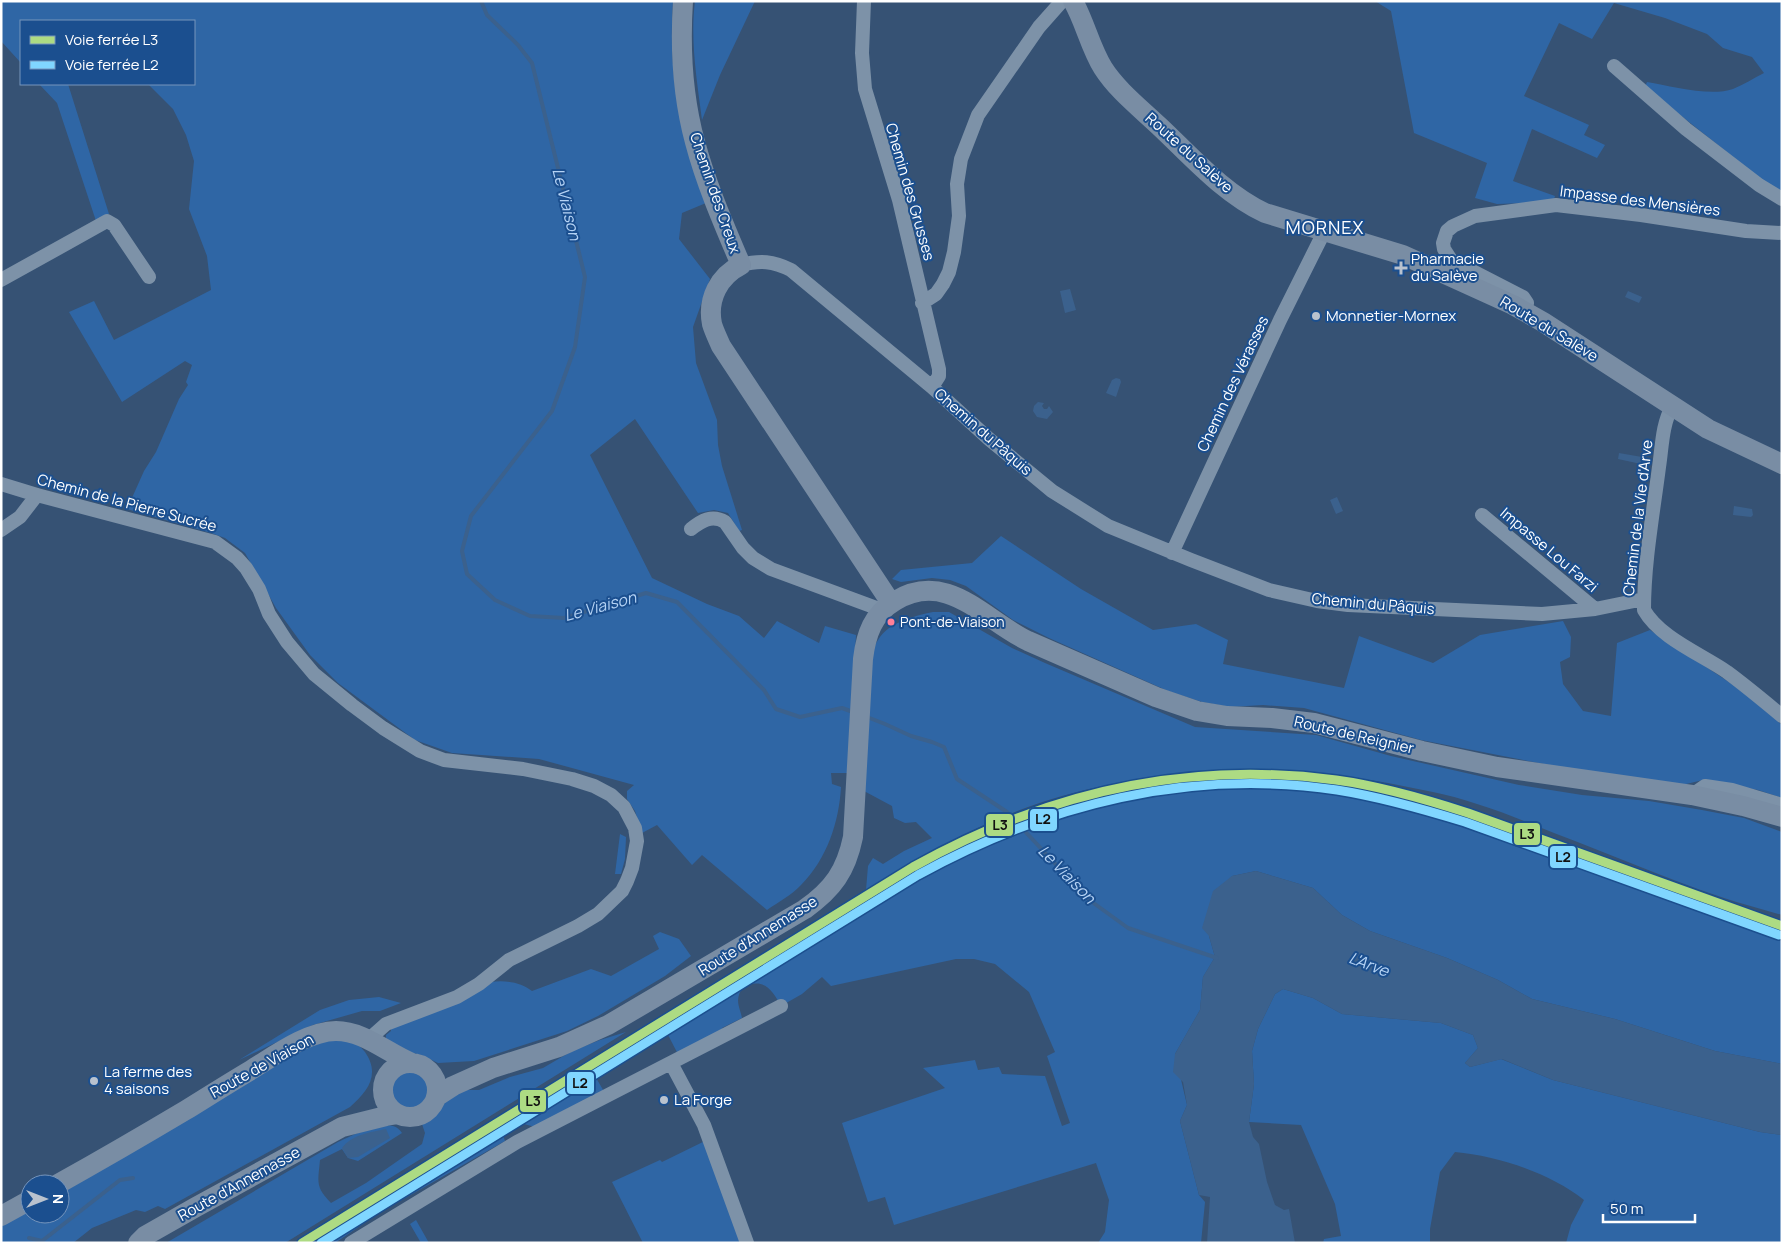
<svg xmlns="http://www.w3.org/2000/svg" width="1783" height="1244" font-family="Manrope,sans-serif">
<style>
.green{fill:#2f66a5}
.water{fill:#3b618d}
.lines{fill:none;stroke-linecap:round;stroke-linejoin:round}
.stream{stroke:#3b618d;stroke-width:4}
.street{stroke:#7d92a8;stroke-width:14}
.secondary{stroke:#798da4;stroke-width:20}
.rail-1-casing{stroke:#1b4f8f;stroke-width:12}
.rail-2-casing{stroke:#1b4f8f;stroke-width:12}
.rail-1{stroke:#addb83;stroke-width:9}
.rail-2{stroke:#80d6ff;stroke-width:9}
.poi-dot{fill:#b9c2ce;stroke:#1b4f8f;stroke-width:2}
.bus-dot{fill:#ff8098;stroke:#1b4f8f;stroke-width:2}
.labels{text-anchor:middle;stroke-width:4;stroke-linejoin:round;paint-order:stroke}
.bus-label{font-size:14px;fill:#fff;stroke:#1b4f8f;text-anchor:start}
.street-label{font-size:15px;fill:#fff;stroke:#1b4f8f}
.poi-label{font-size:15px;fill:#fff;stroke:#1b4f8f;text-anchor:start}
.water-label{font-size:16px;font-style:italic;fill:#b5d3f5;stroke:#1b4f8f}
.quarter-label{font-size:18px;letter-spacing:1px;fill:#fff;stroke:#1b4f8f}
.line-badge{stroke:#1b4f8f;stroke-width:2}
.pale-badge-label{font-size:14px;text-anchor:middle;font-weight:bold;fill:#111}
</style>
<rect width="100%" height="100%" fill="#365274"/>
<path class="green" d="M1 1H673C670 42 673 83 681 123 687 150 697 177 706 203L682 213 679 239 710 279 693 327 696 363 717 420 718 445 722 466 742 530 739 531 728 513 714 510 698 513 635 419 590 455 652 578 707 604 739 616 764 638 777 621 819 643 825 626 856 635 849 773H831L832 784 841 787C839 822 827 859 801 885 792 895 778 902 767 910L702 855 692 865 657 825 642 833 635 811 627 799V791L634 785 539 759 452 753 415 740 338 683 310 655 276 608 245 553 225 538 211 533 127 509 144 471 156 452 179 399 188 385 186 382 192 365 185 361 122 402 69 312 94 301 114 340 211 290 207 256 189 209 194 161 186 135 173 109 148 84H194V21H21V63L1 41Z
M695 1H755L720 75 702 120C697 81 690 41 695 1Z
M1375 1H1782V192L1762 180 1645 87 1647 82C1671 86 1710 97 1733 89 1743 85 1754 78 1764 73L1752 57 1723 48 1707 34 1665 18 1614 3 1592 39 1559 23 1524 96 1589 125 1584 135 1605 145 1597 158 1532 129 1513 181 1555 196 1553 202 1497 204 1475 198 1487 163 1414 133 1391 11Z
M39 84H68L109 214 96 221 57 103Z
M1001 536 1081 589 1153 630 1196 624 1228 640 1223 664 1344 688 1359 636 1433 663 1480 635 1563 621 1571 637 1570 657 1560 662 1563 684 1583 711 1611 716 1617 643 1650 630 1750 696 1782 725V798L1758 790 1703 780 1682 785 1554 766 1421 740 1304 708 1263 705 1230 707 1202 702 1168 691 1049 638 1013 620 966 586 950 580 932 578 901 582 892 579 901 570 972 563Z
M933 612H949L1012 648 1045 663 1195 727 1316 735 1391 756 1519 785 1582 795 1649 801 1702 810 1744 818 1782 832V915C1762 909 1741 904 1721 897 1665 878 1610 854 1554 833 1529 823 1503 812 1477 804 1448 794 1418 789 1388 783 1279 764 1168 766 1062 796 991 816 928 852 866 890L868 866 873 858 883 864 904 851 932 838 916 822 905 823 894 818 892 806 864 791 871 654C873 650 875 644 878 640 889 622 914 616 933 612Z
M1233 779C1253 780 1274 779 1294 781 1356 788 1418 803 1477 822L1782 936V1064L1715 1051 1615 1019 1532 999 1498 980 1447 958 1370 931 1342 915 1313 888 1256 871 1232 876 1209 936 1215 957 1203 977 1200 1010 1175 1054 1187 1105 1180 1121 1199 1195 1205 1202 1201 1243H1098L1105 1232 1109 1200 1096 1163 894 1225 885 1197 868 1202 842 1123 945 1088 923 1068 975 1060 978 1070 999 1067 1002 1074 1045 1076 1062 1126 1070 1123 1047 1056 1055 1052 1029 992 995 964 974 959H956L831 986 822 977 802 994 781 1006C774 993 766 979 749 985 745 986 740 990 739 995 736 1003 741 1011 742 1018L722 1028 727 1034 680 1058 667 1033 595 1076 606 1095 535 1127 524 1124 513 1119 919 869C938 859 956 848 976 838 1056 800 1145 784 1233 779Z
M620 834 626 837 625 859 621 874H615Z
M660 932 679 939 691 956 665 976 598 1016 567 1031 474 1061 438 1063 421 1055 401 1050 386 1041V1035L391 1031V1028L491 982C504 980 521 982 532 991L591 969 611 976 659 949 653 936Z
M1283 989 1313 998 1342 1014 1441 1023 1473 1035 1478 1048 1465 1063 1470 1067 1501 1059 1553 1080 1760 1132 1782 1135V1243H1566L1571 1225 1584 1200C1550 1173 1498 1156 1455 1152L1440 1172 1430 1229V1243H1323L1324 1239 1341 1236 1335 1204 1301 1125 1249 1122 1254 1084 1252 1051 1258 1029 1275 994Z
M379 997 401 1003 380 1011H362L313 1025 239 1060 320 1010 349 1000Z
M626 1032 285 1243H166L338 1142C351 1136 379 1122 393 1126 397 1127 400 1130 402 1133L358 1161 348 1158 342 1149 320 1160C318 1182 315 1187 331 1203L366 1183 422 1144 425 1133 422 1124 438 1113 445 1102 464 1090H479L510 1077 543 1068 572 1051 600 1040Z
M350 1038C355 1042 361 1047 365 1052 381 1075 367 1092 350 1107L165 1209 158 1206 145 1212 136 1210 92 1228 73 1243H1V1223L30 1206V1214H60V1189L316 1039Z
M391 1091a19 19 0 1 1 38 0a19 19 0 1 1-38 0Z
M502 1132 505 1141 379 1213 335 1243H323L430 1179Z
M709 1139 747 1243H643L612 1182 660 1160 662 1162Z
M416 1220 429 1243H421L410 1224Z"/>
<path class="water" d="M1070 289 1076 310 1065 313 1060 291Z
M1628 291 1642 297 1639 303 1625 297Z
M1116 378 1120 379 1121 382 1116 397 1106 393 1112 380Z
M1038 402 1044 403 1042 406 1044 409H1047L1049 406 1053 412 1047 419 1037 417 1033 411 1034 406Z
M1619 453 1642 457 1641 464 1618 459Z
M1337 497 1343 511 1336 514 1330 500Z
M1734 506 1752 509 1753 515 1751 517 1733 515Z
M1256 871 1313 888 1342 915 1370 931 1447 958 1498 980 1532 999 1615 1019 1715 1051 1782 1064V1135L1760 1132 1553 1080 1502 1059 1470 1067 1465 1063 1478 1048 1473 1035 1441 1023 1342 1014 1313 998 1283 989 1275 994 1258 1029 1252 1051 1254 1084 1249 1122 1253 1137 1259 1144 1267 1182 1275 1205 1284 1210 1289 1209 1295 1243H1207L1210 1197 1199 1195 1180 1121 1187 1105 1183 1082 1173 1072 1175 1054 1200 1010 1203 977 1215 957 1209 936 1202 928 1213 891 1232 876Z
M386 1129 390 1138 358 1157 348 1158 342 1148C351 1135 371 1132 386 1129Z"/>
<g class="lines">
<path class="stream" d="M481 1 487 15 518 45 532 63 585 277 575 347 552 411 471 516 462 551 467 574 495 600 530 616 564 618 646 593 677 602 764 690 776 709 800 717 842 708 853 712
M867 717 885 724 911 736 932 742 944 747 957 779 1007 812 1088 899 1128 928 1217 958
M29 1238 42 1241 120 1180 133 1178"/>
<path class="street" d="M864 1 862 53 865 89 899 200 939 369V376L932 387
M1614 66 1686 129 1759 185 1782 199
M741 265C760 260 773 261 791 270L932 387 989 439 1052 491 1108 526 1191 560 1269 590 1317 601 1348 605 1542 614 1595 609 1644 599
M1 280 107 221 114 225 149 277
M922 303 936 294 943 284 949 272 954 252 959 216 957 184 961 159 978 115 1039 27 1062 1
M1524 311 1527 303 1523 297 1451 260 1444 249 1443 243 1447 231 1453 226 1475 216 1556 205 1641 215 1746 231 1782 233
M1672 407C1662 424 1662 448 1659 467 1653 514 1644 563 1644 610 1660 638 1701 654 1727 672 1746 686 1764 701 1782 716
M1 484 37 495 215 542 237 558 246 568 259 589 269 614 287 642 314 674 352 705 383 728 420 751 444 760 523 769 572 779 594 786 611 795 624 807 635 828 637 841 632 868 627 881 622 891 598 914 578 926 509 960 479 984 457 997 386 1024 368 1040
M1482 515 1595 609
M691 529C701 521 712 514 725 522L743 548 753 558 771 569 882 610
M1 530 20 517 37 495
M1172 553 1280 320 1325 230
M1692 795 1705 786 1732 790 1782 805
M671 1063 704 1125 747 1243
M351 1243 517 1142 781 1006"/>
<path class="secondary" d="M683 1C680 47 683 98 695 142 706 184 724 225 741 265 719 276 707 299 712 324 714 331 718 339 721 346L891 603
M1073 1C1085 22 1090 47 1103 68 1117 90 1140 108 1159 126 1191 156 1224 194 1265 213L1403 255 1513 305 1543 322 1708 429 1782 464
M383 1090a27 27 0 1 1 54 0a27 27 0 1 1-54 0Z
M436 1097 453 1086 493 1068 559 1047 608 1025 805 909C833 889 846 871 853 837L863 659C866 634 873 614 895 601 947 569 984 620 1028 641L1156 697 1197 711 1227 716 1272 718 1314 723 1422 751 1497 767 1692 795 1743 806 1782 817
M58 1184C101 1160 144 1135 186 1110 207 1097 229 1083 251 1070 274 1056 308 1031 336 1031 364 1031 387 1053 412 1063
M1 1216 30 1200
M138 1243 145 1236 196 1207 342 1127 386 1116 398 1114"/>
<defs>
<path id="rail-1" d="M302 1243 913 867C1045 793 1185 760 1336 780 1381 786 1425 799 1468 813L1782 926"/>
<path id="rail-2" d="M321 1243 918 875C1047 804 1190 768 1337 790 1381 797 1423 809 1465 822L1779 935"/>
</defs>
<use href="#rail-1" class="rail-1-casing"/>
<use href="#rail-2" class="rail-2-casing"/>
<use href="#rail-1" class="rail-1"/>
<use href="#rail-2" class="rail-2"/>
</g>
<g class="poi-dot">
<path d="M1398.5 260.5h5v5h5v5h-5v5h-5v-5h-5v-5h5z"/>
<circle cx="1316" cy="316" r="5"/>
<circle cx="94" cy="1081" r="5"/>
<circle cx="664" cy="1100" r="5"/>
</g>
<circle class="bus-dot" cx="891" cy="622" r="4.5"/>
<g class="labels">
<g class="bus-label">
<text x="900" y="627">Pont-de-Viaison</text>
</g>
<g class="street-label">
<text transform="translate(1189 153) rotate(42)" y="5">Route du Salève</text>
<text transform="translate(910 192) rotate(74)" y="5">Chemin des Grusses</text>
<text transform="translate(715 193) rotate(71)" y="5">Chemin des Creux</text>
<text transform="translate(1640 201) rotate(7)" y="5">Impasse des Mensières</text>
<text transform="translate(1549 329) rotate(31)" y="5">Route du Salève</text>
<text transform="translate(1233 384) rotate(-65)" y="5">Chemin des Vérasses</text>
<text transform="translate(983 432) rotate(41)" y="5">Chemin du Pâquis</text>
<text transform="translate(127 503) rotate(15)" y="5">Chemin de la Pierre Sucrée</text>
<text transform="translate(1638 518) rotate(-83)" y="5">Chemin de la Vie d'Arve</text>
<text transform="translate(1549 550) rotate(40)" y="5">Impasse Lou Farzi</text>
<text transform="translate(1373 604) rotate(5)" y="5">Chemin du Pâquis</text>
<text transform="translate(1354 735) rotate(13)" y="5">Route de Reignier</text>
<text transform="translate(758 936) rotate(-32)" y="5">Route d'Annemasse</text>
<text transform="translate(262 1066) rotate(-29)" y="5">Route de Viaison</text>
<text transform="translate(239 1184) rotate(-29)" y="5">Route d'Annemasse</text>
</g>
<g class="poi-label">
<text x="1411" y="264">Pharmacie<tspan x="1411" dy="17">du Salève</tspan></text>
<text x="1326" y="321">Monnetier-Mornex</text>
<text x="104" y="1077">La ferme des<tspan x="104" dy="17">4 saisons</tspan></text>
<text x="674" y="1105">La Forge</text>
</g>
<g class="water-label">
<text transform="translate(567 204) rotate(76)" y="6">Le Viaison</text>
<text transform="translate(600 606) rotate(-15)" y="6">Le Viaison</text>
<text transform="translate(1067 874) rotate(46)" y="6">Le Viaison</text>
<text transform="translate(1369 964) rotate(21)" y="6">L'Arve</text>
</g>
<g class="quarter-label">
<text x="1325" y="234">MORNEX</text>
</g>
</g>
<g class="line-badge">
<rect x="1029" y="808" width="29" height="24" rx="5" fill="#80d6ff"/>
<rect x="985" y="813" width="29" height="24" rx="5" fill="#addb83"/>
<rect x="1513" y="822" width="28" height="24" rx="5" fill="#addb83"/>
<rect x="1549" y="845" width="28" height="24" rx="5" fill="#80d6ff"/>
<rect x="566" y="1071" width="29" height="24" rx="5" fill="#80d6ff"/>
<rect x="519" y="1089" width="28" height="24" rx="5" fill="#addb83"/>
</g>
<g class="pale-badge-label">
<text x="1043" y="824">L2</text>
<text x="1000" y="830">L3</text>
<text x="1527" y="839">L3</text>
<text x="1563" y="862">L2</text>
<text x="580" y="1088">L2</text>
<text x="533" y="1106">L3</text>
</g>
<rect width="1783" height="1244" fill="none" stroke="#ffffff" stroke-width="5"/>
<rect x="20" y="20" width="175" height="65" fill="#1b4f8f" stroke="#7695bc"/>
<rect x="30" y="36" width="25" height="8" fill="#addb83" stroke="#7695bc"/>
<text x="65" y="45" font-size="15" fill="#ffffff">Voie ferrée L3</text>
<rect x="30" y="61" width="25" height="8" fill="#80d6ff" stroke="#7695bc"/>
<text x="65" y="70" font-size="15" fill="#ffffff">Voie ferrée L2</text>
<g transform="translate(45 1199) rotate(90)"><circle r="24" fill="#1b4f8f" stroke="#7695bc"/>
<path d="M0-4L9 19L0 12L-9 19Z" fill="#b9c2ce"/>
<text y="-8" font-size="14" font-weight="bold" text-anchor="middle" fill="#ffffff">N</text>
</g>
<path d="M1603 1214v8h92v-8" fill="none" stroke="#ffffff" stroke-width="2.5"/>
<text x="1610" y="1214" font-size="15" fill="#ffffff" stroke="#1b4f8f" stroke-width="4" paint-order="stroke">50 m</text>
</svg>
